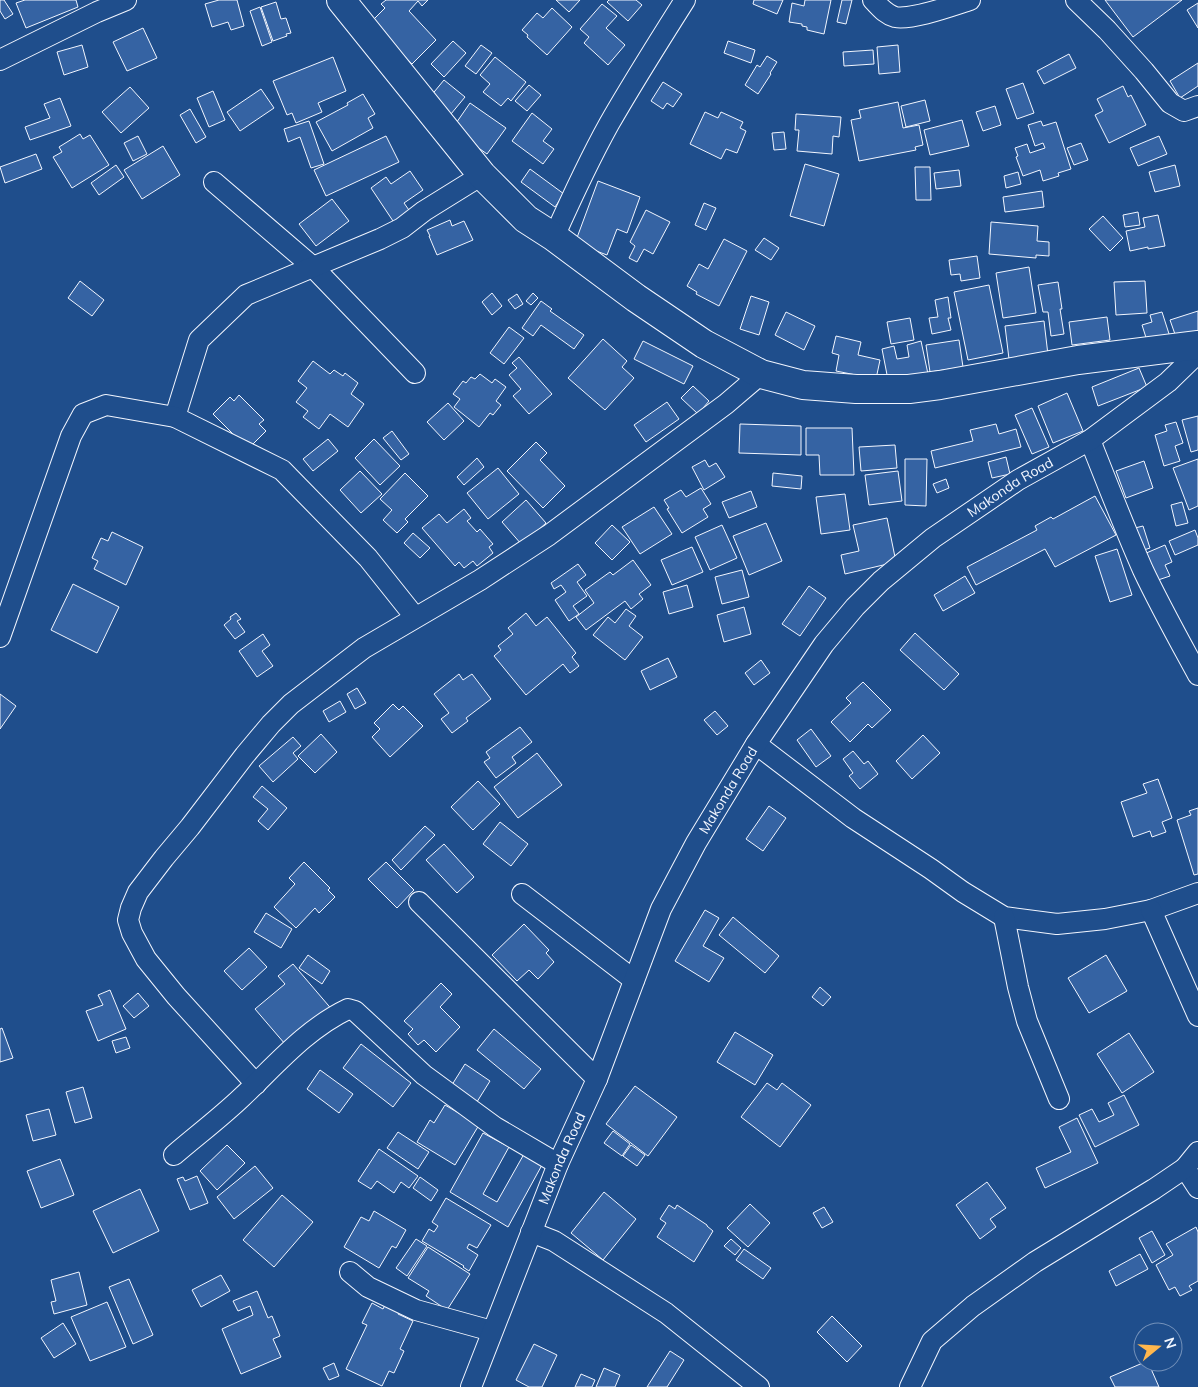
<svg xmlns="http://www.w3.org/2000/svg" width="1198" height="1387" font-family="Mulish,sans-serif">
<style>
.building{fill:#3563a3;stroke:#f2f6ff}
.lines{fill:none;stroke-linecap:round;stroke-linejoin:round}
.street-casing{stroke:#f2f6ff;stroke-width:22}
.secondary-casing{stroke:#f2f6ff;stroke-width:30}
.street{stroke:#1f4e8c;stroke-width:20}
.secondary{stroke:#1f4e8c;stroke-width:28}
.labels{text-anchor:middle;stroke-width:4;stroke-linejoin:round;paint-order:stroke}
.street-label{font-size:14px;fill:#f2f6ff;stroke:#1f4e8c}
</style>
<rect width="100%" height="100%" fill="#1f4e8c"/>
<path class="building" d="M0 0H4L13 14 5 19 0 11Z
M25 0H76L78 7 26 28 16 3Z
M219 0H237L244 26 231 30 228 22 212 27 205 4Z
M386 0H428L422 6 418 1 409 11 436 40 412 64 371 22 385 8 381 4Z
M556 0H580L569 12Z
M609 0H636L642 5 628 21 607 2Z
M754 0H783L777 14 753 4Z
M805 0H831L824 34 807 30V27L802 26V24L789 22 792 3 804 6Z
M842 0H852L846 24 837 22Z
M1105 0H1182L1133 37Z
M276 2 281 19 286 18 291 33 286 34 287 36 273 41 261 7Z
M1198 3V28L1187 10Z
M602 4 617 16 606 28 625 45 608 65 584 43 589 37 580 29Z
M260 7 272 42 262 46 250 11Z
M552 8 572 27 547 55 527 37 528 35 522 30 537 13 543 18Z
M143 28 157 58 127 71 113 42Z
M453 41 466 53 444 77 431 64Z
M728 41 755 50 751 63 724 53Z
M82 45 88 67 64 75 57 52Z
M481 45 492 53 476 74 465 66Z
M898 45 900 72 879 74 877 47Z
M873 50 874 64 844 66 843 52Z
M1069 54 1076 68 1044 84 1037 71Z
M767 56 777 62 770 73 771 74 758 94 745 85 757 65 760 67Z
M333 57 346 91 318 103 322 112 296 123 292 113 287 115 273 81Z
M495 57 526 82 511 101 508 98 501 106 483 92 490 84 480 75Z
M1198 63V86L1180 98 1170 81Z
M444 80 465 97 446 120 425 103Z
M663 82 682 94 673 107 667 103 663 109 651 101Z
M1023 83 1034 113 1017 119 1006 89Z
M529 85 541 95 527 111 515 101Z
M1123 86 1128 97 1131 95 1146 125 1109 143 1095 115 1103 111 1097 99Z
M130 87 149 108 121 133 102 112Z
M261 89 274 108 240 131 227 112Z
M213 91 225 120 209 127 197 98Z
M363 94 375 114 368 118 373 128 332 151 316 122 348 105 347 103Z
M60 98 71 126 30 140 25 127 50 118 44 104Z
M925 100 930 121 906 127 901 106Z
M898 102 903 128 919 125 923 145 915 147 916 150 859 161 851 120 861 118 859 110Z
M470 103 506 128 487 154 452 129Z
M995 106 1001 125 983 131 976 112Z
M190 109 206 137 196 143 180 115Z
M705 112 718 118 721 112 743 122 740 128 746 131 737 153 726 149 721 159 690 144Z
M532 113 552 129 543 141 554 149 543 164 512 141Z
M796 114 841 117 839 137 833 136 832 154 797 151 799 130H795Z
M962 120 969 146 930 155 924 130Z
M309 121 324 164 311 168 300 137 288 142 284 129Z
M1041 121 1043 126 1056 122 1071 169 1058 173 1059 176 1043 181 1040 170 1023 176 1016 157 1018 156 1015 148 1027 144 1030 153 1045 148 1043 143 1035 146 1028 125Z
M784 132 786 149 774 150 772 133Z
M80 134 83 139 90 135 109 165 72 188 53 157 62 152 59 147Z
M138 136 147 154 133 161 124 143Z
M386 136 399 162 326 196 314 170Z
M1159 136 1167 154 1138 166 1130 148Z
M1081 143 1088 160 1074 165 1067 148Z
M163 146 180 175 142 199 124 170Z
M36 154 42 169 5 183 0 167Z
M805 164 839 174 824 226 790 216Z
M116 165 124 177 99 195 91 183Z
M1175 165 1180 186 1155 192 1149 172Z
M915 167H930L931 200H916Z
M530 169 564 194 555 207 521 182Z
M959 170 961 186 936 189 934 173Z
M410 171 423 190 404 203 411 213 395 224 371 188 386 177 391 184Z
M1018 172 1021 184 1006 188 1004 176Z
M598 181 640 197 627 233 617 229 607 255 575 243Z
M1042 191 1044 207 1005 212 1003 197Z
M332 199 349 221 316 246 299 224Z
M704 203 716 208 706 230 695 225Z
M646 210 670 222 653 254 644 249 637 262 629 258 635 246 630 242Z
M1138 212 1140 225 1125 227 1123 215Z
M1158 215 1165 246 1148 249V247L1130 251 1126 231 1145 227 1143 218Z
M1103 216 1123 238 1110 251 1089 229Z
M450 220 452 226 464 221 473 240 437 255 429 236H430L427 230Z
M991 222 1038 226 1037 241 1049 242V256L1036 255V258L989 254Z
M764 238 779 248 771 260 755 250Z
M724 239 747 251 719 306 696 294 697 292 687 286 699 264 708 269Z
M977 256 980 278 961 281 960 274 951 275 949 260Z
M1029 267 1036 313 1003 318 996 273Z
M80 281 104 300 92 316 68 298Z
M1145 281 1147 313 1116 315 1114 282Z
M1058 282 1062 309H1060L1064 334 1051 336 1048 312H1043L1038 285Z
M989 285 1003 353 968 360 954 292Z
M492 293 502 306 492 315 482 302Z
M533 293 538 298 531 305 526 301Z
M517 294 523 304 515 309 508 300Z
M751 296 769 302 759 335 740 329Z
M948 297 951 318H948L951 330 932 334 929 318 938 317 935 300Z
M541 301 552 309 550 311 584 335 574 349 541 325 533 336 522 328Z
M1198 311V333L1177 340 1170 320Z
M786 312 815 326 804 350 775 335Z
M1162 312 1171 340 1149 347 1142 325 1152 322 1150 315Z
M1107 317 1110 340 1072 345 1069 322Z
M910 318 914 340 891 344 887 322Z
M1044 321 1048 355 1009 359 1005 326Z
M509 327 524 338 504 364 490 353Z
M836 336 861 342 858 355 880 360 876 379 836 371 839 355 832 353Z
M603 339 627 361 622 367 634 378 605 410 568 378Z
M959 340 963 367 930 372 926 345Z
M643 341 693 366 684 384 634 359Z
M921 341 928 374 889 385 882 349 894 346 897 359 909 357 907 345Z
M519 357 552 394 529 414 513 396 521 389 509 375 517 368 512 363Z
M313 361 330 374 334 370 343 376 345 373 358 383 351 394 364 404 348 427 330 414 319 429 303 417 308 411 296 402 307 388 298 381Z
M1139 368 1147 387 1098 406 1092 387Z
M480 374 492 383 495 379 506 387 496 401 501 405 493 415 490 413 479 427 454 407 460 399 453 394 463 381 466 383 471 377 475 379Z
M693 386 709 401 698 414 681 398Z
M1067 393 1083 431 1053 443 1038 406Z
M239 395 264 420 259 424 266 431 248 449 213 414 230 397 234 401Z
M667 402 679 419 646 442 634 425Z
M448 403 464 421 444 440 427 422Z
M1032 408 1049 447 1032 454 1015 415Z
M1198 416V450L1191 452 1182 420Z
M1176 422 1183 443 1175 446 1180 461 1164 466 1155 435 1167 431 1165 425Z
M740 424 801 426V455L739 453Z
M996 424 999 434 1016 429 1021 447 935 468 931 451 973 441 970 430Z
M806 428H852L854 475H820L819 455H806Z
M392 431 409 454 401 460 383 438Z
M328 439 338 451 313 471 303 459Z
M374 439 400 466 380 485 355 458Z
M536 442 547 453 540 460 565 486 543 508 507 471Z
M895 445 897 468 861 471 859 447Z
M1006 457 1010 474 992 478 988 462Z
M477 458 484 467 464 485 457 477Z
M905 459H927L926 506 905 505Z
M1198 459V506L1189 510 1173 468Z
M705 460 709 467 716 463 725 477 704 490 692 467Z
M1144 461 1153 488 1126 498 1116 471Z
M498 468 519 494 488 519 467 493Z
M360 471 382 494 361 513 340 490Z
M898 471 902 501 869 505 865 475Z
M405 473 428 496 405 519 408 522 397 533 383 520 392 510 380 499Z
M773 473 802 476 801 489 772 486Z
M946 479 949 488 937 493 933 484Z
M701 488 711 504 703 509 708 517 682 533 667 509 669 508 664 500 681 490 686 497Z
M751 491 757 507 729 518 722 502Z
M845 494 850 530 821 534 816 497Z
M1095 496 1116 535 1055 567 1045 549 976 585 967 567 1037 530 1035 526 1051 517 1053 519Z
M526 500 546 523 522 545 502 522Z
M1182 502 1188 523 1176 526 1171 505Z
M654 507 672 534 640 554 622 527Z
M464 509 471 518 467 521 477 532 480 529 493 544 489 547 493 553 477 566 473 561 464 568 459 562 455 566 422 528 439 514 447 523Z
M887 518 896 562 845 574 841 555 859 551 853 525Z
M766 523 782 561 749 575 733 536Z
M612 525 630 542 612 560 595 543Z
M722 525 737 558 710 570 695 537Z
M1143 526 1150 548 1141 551 1135 528Z
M1195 530 1198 538V545L1175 555 1169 541Z
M112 532 143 547 126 585 94 569 98 561 92 558 101 538 108 541Z
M413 533 430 548 420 558 404 543Z
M1165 545 1172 562 1165 565 1170 576 1155 581 1144 554Z
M692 547 703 572 672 585 661 560Z
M1117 549 1132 595 1110 602 1095 556Z
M633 560 651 585 639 594 643 599 631 609 625 601 586 630 576 617 594 603 585 590 610 572 613 575Z
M578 564 586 575 577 582 587 596 573 606 579 614 569 621 555 600 566 592 561 585 554 589 551 583Z
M742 570 749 597 722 604 715 577Z
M965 576 975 593 943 611 934 595Z
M73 584 119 607 97 653 51 630Z
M687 585 693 607 669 614 663 592Z
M809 586 826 598 800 636 782 624Z
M744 607 751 634 724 642 717 615Z
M626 609 636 616 629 626 643 637 625 660 593 635 608 617 615 623Z
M236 613 241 619 237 621 245 632 235 639 224 625 231 619 230 617Z
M526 613 536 626 547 617 576 653 572 657 579 666 570 673 563 664 526 695 494 656 501 650 498 646 513 634 508 628Z
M915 633 959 674 944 690 900 650Z
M263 634 270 645 262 651 273 666 257 677 239 651Z
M668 658 677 677 650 690 641 671Z
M761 660 770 673 754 685 745 673Z
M459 674 463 680 472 674 491 699 466 718 468 721 452 733 441 719 449 713 434 694Z
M863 682 891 710 872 728 868 724 850 742 831 722 851 703 846 698Z
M357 688 366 703 355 709 347 694Z
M0 694 16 706 0 729Z
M340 701 346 712 329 722 323 711Z
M393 704 399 710 403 706 423 726 390 757 372 737 380 729 374 723Z
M715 711 728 726 717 735 704 720Z
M520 727 532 742 512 757 516 763 496 778 484 762 490 758 486 752Z
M811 729 831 756 816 767 797 740Z
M321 734 337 752 315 773 298 756Z
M923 735 940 753 912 779 896 761Z
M293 737 301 746 293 753 298 759 273 782 259 766Z
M853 751 864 764 868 761 878 774 860 789 849 776 853 773 843 759Z
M537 753 562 785 518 818 494 787Z
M1158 779 1172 818 1162 822 1166 832 1152 837 1150 831 1133 837 1121 802 1147 793 1143 784Z
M478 781 500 804 473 830 451 807Z
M262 786 287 808 268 830 258 821 268 809 253 797Z
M769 806 786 818 763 851 746 839Z
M1198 808V874L1194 875 1177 820 1191 815 1189 811Z
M500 822 528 844 511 866 483 844Z
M425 826 435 835 401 870 392 860Z
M444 844 474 877 457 893 426 860Z
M304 862 330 888 328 890 335 897 319 913 315 908 296 928 274 907 295 884 289 878Z
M386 862 414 890 397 908 368 879Z
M705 910 719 918 703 946 724 958 709 982 675 961Z
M266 913 292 929 281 948 254 932Z
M733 917 779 956 765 973 719 935Z
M524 924 549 950 546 953 554 962 538 979 529 970 517 981 492 955Z
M249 948 267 967 242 990 224 971Z
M308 955 330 971 322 984 299 968Z
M1106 955 1127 991 1089 1013 1068 978Z
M293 964 334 1012 285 1044 255 1009 285 984 278 976Z
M441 983 452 994 440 1007 460 1027 436 1052 424 1040 418 1045 408 1034 413 1029 404 1021Z
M820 987 831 997 823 1006 812 997Z
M110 990 126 1029 98 1041 86 1011 103 1005 98 995Z
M138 993 149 1006 134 1018 123 1006Z
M2 1028 13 1058 0 1062V1029Z
M494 1029 541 1069 524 1089 477 1050Z
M735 1032 773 1055 755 1085 717 1062Z
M1129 1033 1154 1072 1122 1093 1097 1054Z
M126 1037 130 1048 116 1053 112 1041Z
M361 1044 411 1083 393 1107 343 1068Z
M465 1064 490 1081 475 1105 450 1088Z
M320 1070 353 1094 339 1113 307 1089Z
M767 1083 777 1090 782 1083 811 1105 780 1147 741 1117Z
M635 1086 677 1117 648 1156 606 1124Z
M83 1087 92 1118 75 1123 66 1092Z
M1124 1095 1139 1125 1095 1147 1079 1115 1092 1109 1099 1122 1114 1115 1108 1103Z
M445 1105 479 1125 455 1165 417 1142 430 1120 434 1123Z
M49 1109 56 1135 33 1141 26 1115Z
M1077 1118 1098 1163 1045 1188 1036 1168 1071 1152 1059 1127Z
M613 1131 630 1144 622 1156 604 1143Z
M398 1132 429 1152 418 1169 387 1148Z
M483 1133 509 1147 483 1194 497 1202 524 1154 542 1165 508 1227 450 1192Z
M227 1145 245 1163 217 1190 200 1171Z
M631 1145 645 1155 637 1166 623 1156Z
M379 1149 418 1176 409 1188 401 1182 394 1193 377 1181 371 1189 358 1181Z
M60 1159 74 1195 41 1208 27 1171Z
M255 1166 273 1188 234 1219 217 1197Z
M197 1176 208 1203 190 1210 177 1179 183 1177 185 1181Z
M420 1177 438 1190 431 1201 413 1188Z
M987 1182 1006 1208 990 1219 996 1227 980 1239 956 1205Z
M140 1189 159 1231 113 1253 93 1211Z
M604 1192 636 1219 603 1260 571 1233Z
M282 1195 313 1222 274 1267 243 1240Z
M446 1198 491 1225 477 1248 469 1244 467 1248 478 1255 469 1271 463 1267 464 1266 422 1241 429 1229 434 1232 438 1226 432 1222Z
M750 1204 770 1223 748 1247 727 1228Z
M669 1205 675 1209 677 1205 707 1225V1226L713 1231 694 1262 657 1237 666 1223 660 1219Z
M824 1207 833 1222 822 1228 813 1213Z
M374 1211 406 1230 396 1248 392 1246 379 1268 344 1247 361 1217 369 1221Z
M1196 1227 1198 1232V1281L1189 1286 1192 1290 1180 1296 1175 1287 1169 1290 1156 1265 1173 1255 1166 1244Z
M1152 1231 1165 1255 1152 1263 1139 1238Z
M416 1239 427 1246 407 1276 396 1268Z
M731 1239 741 1248 735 1255 724 1246Z
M428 1247 470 1274 447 1310 426 1296 429 1291 408 1278Z
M744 1249 771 1268 763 1279 736 1260Z
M1140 1254 1148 1269 1116 1286 1109 1271Z
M79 1272 87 1305 54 1314 51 1302 56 1301 51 1280Z
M221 1275 230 1291 201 1307 192 1290Z
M129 1279 153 1335 133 1344 109 1287Z
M257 1291 268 1318 272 1316 280 1336 273 1339 281 1357 241 1374 222 1329 253 1315 250 1306 238 1311 233 1301Z
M107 1302 126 1347 90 1361 71 1317Z
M372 1303 383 1309 386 1303 400 1310 398 1314 413 1321 400 1349 404 1351 394 1373 389 1371 382 1386 346 1369 367 1325 362 1323Z
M832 1316 862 1346 847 1362 817 1332Z
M63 1323 76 1344 54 1358 41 1338Z
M534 1344 557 1355 542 1387H529L516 1380Z
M670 1351 684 1360 667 1387H647Z
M1145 1362H1148L1159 1387H1115L1110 1377Z
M334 1363 339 1376 329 1380 323 1368Z
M604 1368 620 1375 615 1387H596Z
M581 1374 595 1380 592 1387H575Z"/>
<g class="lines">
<defs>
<g id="street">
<path d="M873 0C880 7 885 14 895 17 913 20 951 6 970 0"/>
<path d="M1076 0 1107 30 1144 71 1170 103 1184 111 1198 106"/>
<path d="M0 60 97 12 126 0"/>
<path d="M214 182 313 267 415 373"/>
<path d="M554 237C571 199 589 160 609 124 633 82 659 41 685 0"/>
<path d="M175 417 199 340 246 295 380 239 402 228 424 211 482 175"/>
<path d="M1090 440C1107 483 1124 527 1143 570 1160 606 1179 640 1198 675"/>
<path d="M0 637 71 436 83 414 106 405 175 417 282 470 368 558 415 617"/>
<path d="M756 744 853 818 931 869 963 892 1004 917 1057 924 1105 919 1151 910 1198 893"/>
<path d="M522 894 634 980"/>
<path d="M419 902 597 1079"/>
<path d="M1151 910 1198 1016"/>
<path d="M1004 917 1018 987 1027 1021 1059 1099"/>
<path d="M256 1084 176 996 146 959 132 933 128 920 131 908 138 892 164 858 190 827 245 755 271 724 291 704 364 648 480 580 549 535 726 404 761 374"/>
<path d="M174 1155C196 1136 220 1118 242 1097 275 1066 306 1029 348 1009L355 1011 424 1075 495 1127 558 1164"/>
<path d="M1185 1168 1198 1188"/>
<path d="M531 1232 554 1241 666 1313 759 1387"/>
<path d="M350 1272 368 1287 416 1310 492 1331"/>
<path id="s1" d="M471 1387 558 1164 597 1079 661 909 696 843 756 744 824 644 855 607 881 581 933 538 1018 480 1090 440 1168 382 1198 353"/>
<path d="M910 1387 932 1341 973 1306 1035 1262 1154 1189 1185 1168 1198 1152"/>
</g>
<path id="secondary" d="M341 0 482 175 526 219 554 237 636 298 704 344 761 374 803 385 856 389H909L940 385 1078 360 1198 345"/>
</defs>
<use href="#street" class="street-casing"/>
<use href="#secondary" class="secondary-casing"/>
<use href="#street" class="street"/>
<use href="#secondary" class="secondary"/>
</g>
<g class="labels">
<g class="street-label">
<text dy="5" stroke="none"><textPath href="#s1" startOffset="1071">Makonda Road</textPath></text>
<text dy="5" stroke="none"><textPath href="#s1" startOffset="651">Makonda Road</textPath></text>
<text dy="5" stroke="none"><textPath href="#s1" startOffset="246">Makonda Road</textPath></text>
</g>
</g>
<g transform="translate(1158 1347) rotate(72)"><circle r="24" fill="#1f4e8c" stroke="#7391ba"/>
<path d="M0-4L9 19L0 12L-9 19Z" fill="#ffb74d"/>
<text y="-8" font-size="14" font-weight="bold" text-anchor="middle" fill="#f2f6ff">N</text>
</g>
</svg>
